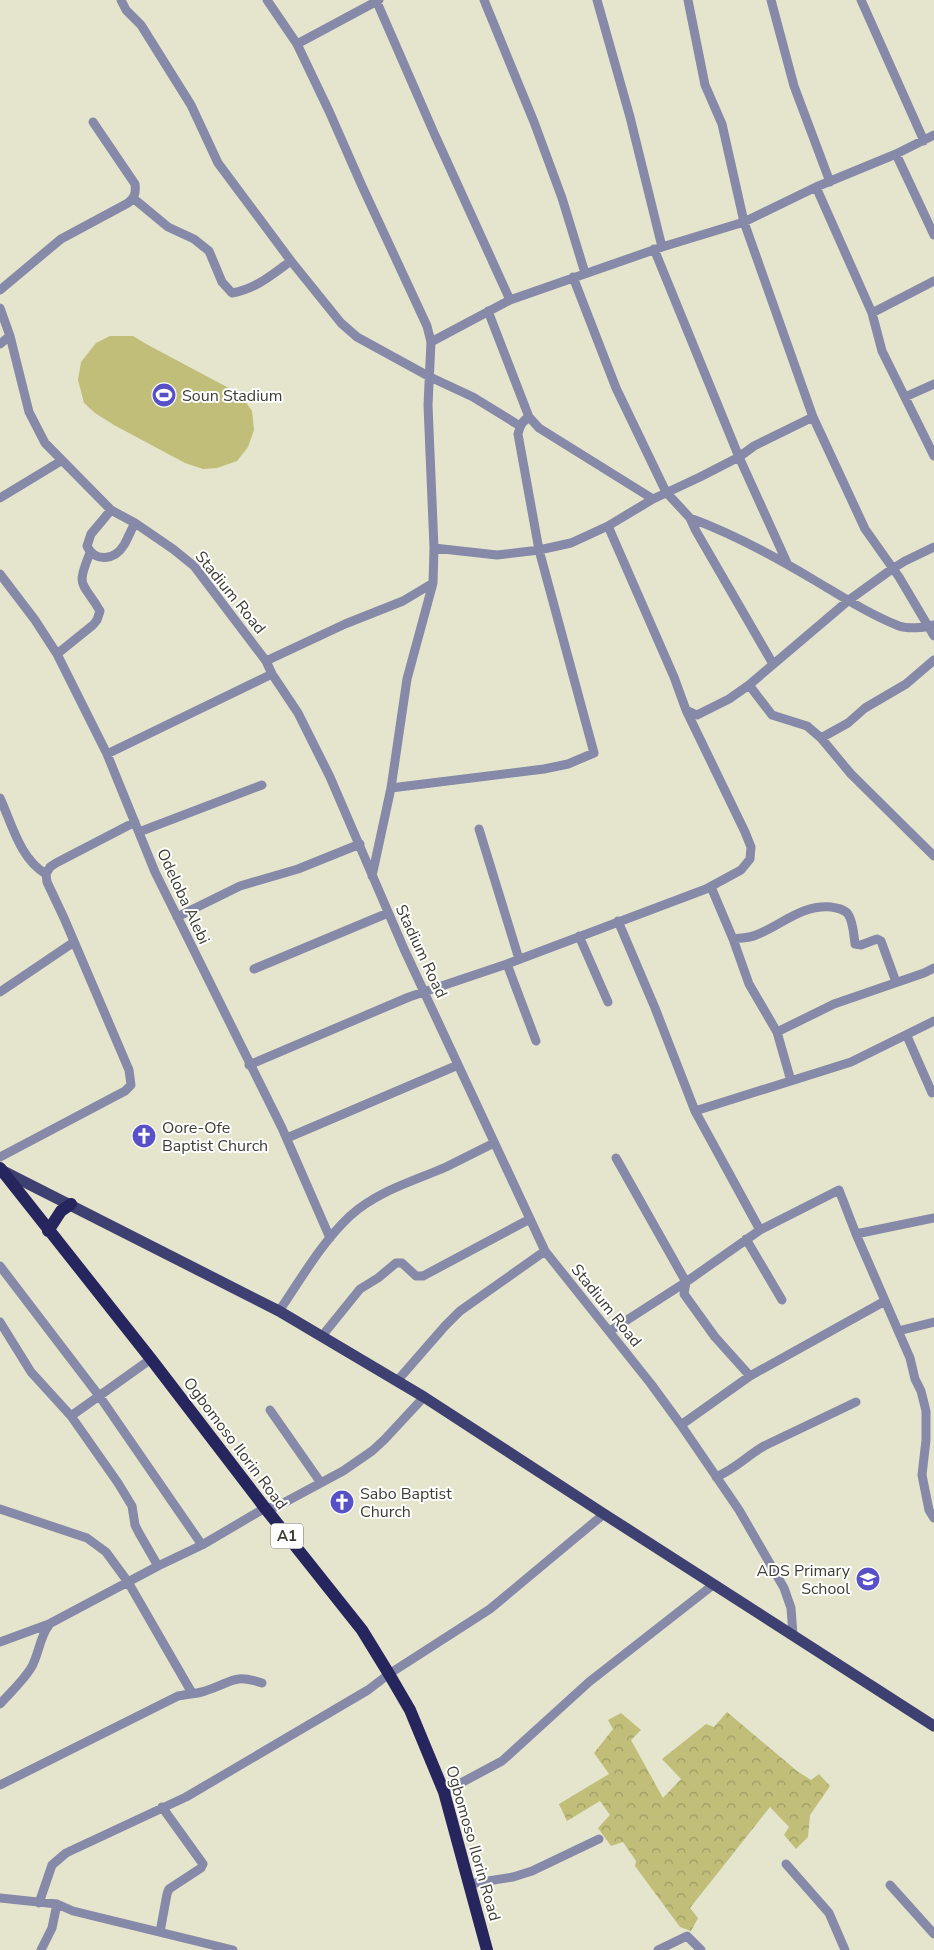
<svg xmlns="http://www.w3.org/2000/svg" width="934" height="1950" font-family="'Nunito Sans',sans-serif">
<style>
.forest{fill:url(#forest-crowns)}
.park{fill:#c0be79}
.lines{fill:none;stroke-linecap:round;stroke-linejoin:round}
.minor{stroke:#8689a7;stroke-width:9}
.major{stroke:#3e4071;stroke-width:11}
.highway{stroke:#27255d;stroke-width:12}
.labels{text-anchor:middle;stroke-width:4;stroke-linejoin:round;paint-order:stroke}
.shield{fill:#fff;stroke:#777770;stroke-width:1}
.shield-label{font-size:15px;font-weight:bold;fill:#3d3d33}
.poi-label{font-size:16px;fill:#3d3d33;stroke:#fff;text-anchor:start}
.street-label{font-size:16px;fill:#3d3d33;stroke:#fff}
</style>
<defs>
<pattern id="forest-crowns" width="20" height="18" patternUnits="userSpaceOnUse" patternTransform="scale(1.25)"><rect width="20" height="18" fill="#c0be79"/><path d="M2 6a3 3 0 1 1 6 0M12 15a3 3 0 1 1 6 0" fill="none" stroke="#9d9c64"/></pattern>
</defs>
<rect width="100%" height="100%" fill="#e5e5cd"/>
<path class="forest" d="M727 1712 797 1771 811 1780 819 1774 830 1786 810 1815 808 1837 796 1849 784 1835 789 1827 770 1807 690 1908 698 1918 691 1931 680 1927 635 1866 636 1861 623 1842 611 1846 598 1828 610 1815 600 1801 567 1821 559 1804 609 1774 594 1753 613 1729 608 1720 621 1713 641 1730 631 1740 663 1798 681 1779 662 1759 706 1724 714 1727Z"/>
<path class="park" d="M110 336H133L148 345 240 394 252 411 254 430 248 447 237 461 217 468 203 469 185 463 114 425 95 413 84 403 78 380 81 362 96 343Z"/>
<g class="lines">
<path class="minor" d="M121 0 126 10 141 25 191 105 218 163 291 261 341 323 357 337 430 377 473 397 520 426
M267 0 297 44 329 111 362 186 427 326 431 342 428 405 434 548 433 583 407 679 391 788 372 876
M376 0 434 133 510 300
M484 0 534 122 562 198 585 273
M597 0 630 117 662 247
M688 0 705 85 722 124 744 222 813 417 865 529 899 577 934 636
M771 0 794 86 830 182
M861 0 924 141
M297 44 379 0
M896 154 934 235
M816 187 872 313 882 351 934 456
M133 198 168 227 194 239 209 251 222 282 232 293C256 289 271 275 291 261
M654 249 739 457 788 565
M573 277 616 388 666 492 690 518 696 531 773 664
M0 290 61 239 128 203C135 197 136 193 135 184L93 122
M0 308 10 336 29 412 45 443 111 510 135 523 173 549 194 566 266 661 272 674 298 713 330 777 404 949 545 1251 651 1384 681 1425 739 1510 784 1588 791 1608 793 1635
M488 311 529 417 539 428 653 499
M872 313 934 281
M431 342 510 300 662 247 744 222 816 187 896 154 934 135
M0 344 10 336
M905 397 934 384
M0 498 61 461
M111 510 91 534 87 546C95 563 115 560 124 545 128 538 131 530 135 523
M690 518C734 534 774 556 814 580 841 596 869 614 899 626 908 629 924 628 933 625
M434 548 497 555 539 550 571 543 608 526 653 499 700 477 739 457 754 446 813 417
M0 574 35 620 57 654 107 754 155 872 282 1128 330 1238
M57 654 93 625 97 620 100 611C83 581 75 589 90 553
M266 661 345 624 403 601 433 583
M749 685 772 715 807 726 821 738 851 774 934 856
M686 710 697 715 729 699 749 685 849 600 892 569 905 561 934 547
M821 738 848 723 865 708 906 684 934 660
M107 754 272 674
M391 788 544 769 568 764 594 753 539 550 518 434C520 426 522 421 529 417
M0 798C12 824 20 859 46 874
M479 829 519 959
M139 832 262 785
M711 887 733 939 749 984 777 1032 791 1081
M177 917 240 886 298 869 360 844
M618 921 655 1008 695 1111 760 1230
M579 936 608 1002
M733 939C740 938 749 938 756 935 783 925 799 905 831 907 837 908 844 909 848 914 853 921 854 936 855 944L861 945 877 939 881 941 896 982
M507 964 536 1041
M254 969 388 913
M0 992 74 942
M777 1032 834 1004 924 973 934 968
M907 1036 932 1093
M249 1065 409 997 507 964 706 889 741 870 750 859 751 847 745 832 686 710 674 677 608 526
M695 1111 851 1062 934 1021
M287 1138 458 1065
M0 1157 125 1091 131 1085 129 1070 64 918 47 882 46 874 50 867 56 863 135 822
M616 1158 686 1282 684 1294 715 1337 750 1376
M856 1234 934 1218
M746 1239 782 1300
M0 1266 100 1397 202 1545
M279 1311C301 1279 322 1242 350 1216 377 1191 414 1181 446 1167 462 1159 478 1151 494 1143
M0 1322 31 1372 71 1416 118 1483 132 1506 135 1525 139 1533 158 1566
M610 1331 686 1282 760 1230 839 1190 856 1234 910 1358 915 1379 921 1391 926 1411V1440L922 1475 929 1510 934 1518
M898 1331 934 1322
M322 1336 360 1289 378 1278 396 1263H402L416 1276H423L530 1219
M397 1381 445 1326 460 1311 545 1251
M270 1410 321 1483
M71 1416 151 1359
M681 1425 750 1376 885 1301
M716 1477C735 1469 747 1456 764 1446L856 1402
M0 1509 87 1538 106 1552 128 1582 192 1693
M0 1642 49 1624 158 1566 202 1545 265 1508 276 1507 343 1471 372 1451 384 1440 424 1397
M0 1704C10 1693 23 1681 31 1668 39 1655 39 1638 49 1625
M0 1785 178 1696C187 1694 197 1694 205 1691 232 1683 232 1673 262 1683
M444 1792 502 1761 589 1682 713 1585
M786 1864 829 1913 845 1950
M469 1884 513 1877 532 1871 599 1839
M890 1885 934 1934
M0 1898 57 1904 73 1911 233 1950
M39 1903 52 1865 66 1853 186 1797 368 1690 389 1674 490 1609 604 1514
M160 1932 167 1894 169 1889 201 1868 203 1864 162 1807
M41 1950 52 1928 57 1904
M658 1950 687 1936 701 1950"/>
<path class="major" d="M3 1171 279 1311 424 1397 604 1514 934 1726"/>
<path class="highway" d="M0 1168 151 1359 265 1508 362 1630 389 1674 410 1710 444 1792 487 1950
M48 1231 61 1211 71 1204"/>
</g>
<defs>
<symbol id="stadium-disc" viewBox="-11 -11 22 22"><circle r="9.5" fill="#5750c7" stroke="#fff"/><path d="M0-5a6.5 5 0 1 0 0 10a6.5 5 0 1 0 0-10ZM-3.5-1.8h7v3.6h-7Z" fill="#fff"/></symbol>
<symbol id="church-disc" viewBox="-11 -11 22 22"><circle r="9.5" fill="#5750c7" stroke="#fff"/><path d="M-1.2-6h2.4v3.5h3.3v2.4h-3.3V6h-2.4V-.1h-3.3v-2.4h3.3Z" fill="#fff"/></symbol>
<symbol id="school-disc" viewBox="-11 -11 22 22"><circle r="9.5" fill="#5750c7" stroke="#fff"/><path d="M0-5L7-2L0 1L-7-2ZM-4 1L0 2.5L4 1V4Q0 6-4 4Z" fill="#fff"/></symbol>
</defs>
<g fill-rule="evenodd">
<use href="#stadium-disc" x="150" y="381" width="28" height="28"/>
<use href="#church-disc" x="130" y="1122" width="28" height="28"/>
<use href="#church-disc" x="328" y="1488" width="28" height="28"/>
<use href="#school-disc" x="854" y="1565" width="28" height="28"/>
</g>
<g class="labels">
<rect class="shield" x="271" y="1523.5" width="32" height="25" rx="4"/>
<g class="shield-label">
<text x="287" y="1541">A1</text>
</g>
<g class="poi-label">
<text x="182" y="401">Soun Stadium</text>
<text x="162" y="1133">Oore-Ofe<tspan x="162" dy="18">Baptist Church</tspan></text>
<text x="360" y="1499">Sabo Baptist<tspan x="360" dy="18">Church</tspan></text>
<text x="850" y="1576" text-anchor="end">ADS Primary<tspan x="850" dy="18">School</tspan></text>
</g>
<g class="street-label">
<text transform="translate(231 592) rotate(51)" y="6">Stadium Road</text>
<text transform="translate(184 896) rotate(65)" y="6">Odeloba Alebi</text>
<text transform="translate(422 951) rotate(65)" y="6">Stadium Road</text>
<text transform="translate(607 1305) rotate(51)" y="6">Stadium Road</text>
<text transform="translate(236 1443) rotate(53)" y="6">Ogbomoso Ilorin Road</text>
<text transform="translate(474 1843) rotate(74)" y="6">Ogbomoso Ilorin Road</text>
</g>
</g>
</svg>
